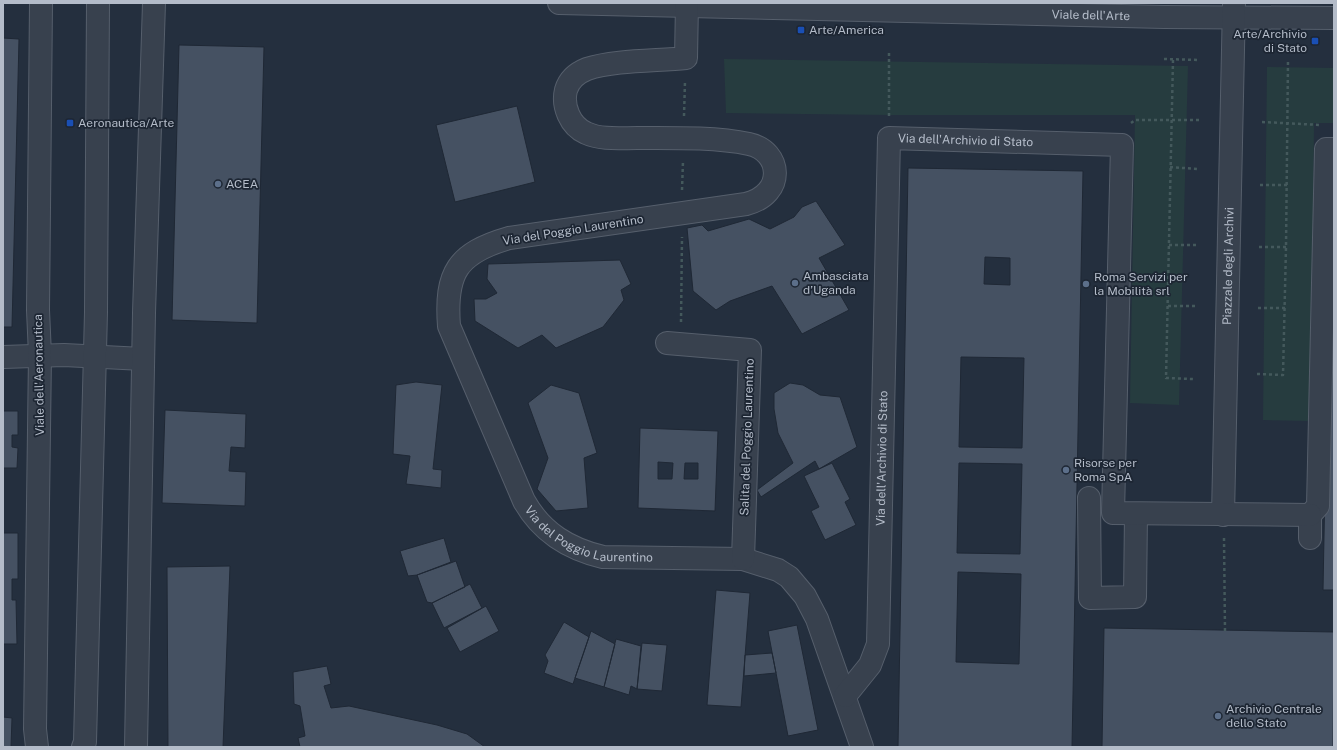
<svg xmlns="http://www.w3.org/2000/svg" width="1337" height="750" font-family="'Public Sans',sans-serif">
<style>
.green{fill:#263c3f}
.building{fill:#455162;stroke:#1f2835;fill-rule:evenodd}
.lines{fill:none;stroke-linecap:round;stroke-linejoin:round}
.minor-casing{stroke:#565f6c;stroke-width:24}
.path{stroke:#44595c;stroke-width:2.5;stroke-dasharray:3 3;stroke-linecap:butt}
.minor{stroke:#38414e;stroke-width:22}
.transit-dot{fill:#1a4fb4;stroke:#1d2633;stroke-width:1.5}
.service-dot{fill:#5c6f8a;stroke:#1d2633;stroke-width:1.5}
.labels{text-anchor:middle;stroke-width:3.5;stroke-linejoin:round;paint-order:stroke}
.street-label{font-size:12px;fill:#b4bcc9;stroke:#1d2633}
.poi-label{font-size:12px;fill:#b4bcc9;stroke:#1d2633;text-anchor:start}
</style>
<rect width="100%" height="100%" fill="#242f3e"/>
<path class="green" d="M724 59 1188 66 1179 405 1130 403 1135 115H889L726 113Z
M1267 67 1334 68V123H1314L1311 421 1263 420Z"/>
<path class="building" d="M3 38 19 39 12 327H3Z
M179 45 264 47 257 323 172 320Z
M517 106 535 182 455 202 436 125Z
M1331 160H1334V590H1323Z
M908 168 1083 171 1072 747H898ZM985 257 1010 258V285L984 284ZM961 357 1024 358 1022 448 959 447ZM959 463 1022 464 1020 554 957 553ZM958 572 1021 574 1019 664 956 662Z
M816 201 845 245 819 258 849 310 802 334 772 286 730 301 716 310 693 291 687 228 702 225 708 231 749 219 770 229 794 217 802 207Z
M620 260 631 284 621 290 624 300 603 327 556 348 542 335 518 348 475 321 474 299H486L497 293 487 279 488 264Z
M416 382 442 385 433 469 442 470 441 488 406 484 410 456 393 454 396 385Z
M790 383 803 385 820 395 840 397 857 447 819 469 815 461 761 497 757 490 793 463 778 433 774 409V393Z
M551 385 579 393 597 453 584 458 588 508 556 511 537 489 548 458 528 403Z
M165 410 246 414 245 448 231 447 229 471 246 472 245 506 162 503Z
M3 411H18V435H12V447L18 448 17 468H3Z
M640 428 718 431 715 511 638 508ZM658 462 673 463 672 479H658ZM685 463H698V479H684Z
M832 463 850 499 845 502 856 525 825 540 811 511 819 507 804 476Z
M3 533H18V579H12V600H16L17 644H3Z
M444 538 451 562 417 575 408 576 400 551Z
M456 561 465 587 432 603 427 602 417 575Z
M230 566 223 747H168L167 567Z
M470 584 482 608 444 628 432 603Z
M716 590 750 593 741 707 707 705Z
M486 606 499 631 460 652 447 628Z
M564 622 589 637 573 684 544 673 548 661 545 655Z
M797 625 818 730 788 736 768 631Z
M1104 628 1334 632 1333 747H1102Z
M591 631 615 644 604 687 575 678Z
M616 639 641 646 637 689 631 686 629 695 604 687Z
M642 643 667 645 662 691 637 689Z
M772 653 776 673 744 676 745 655Z
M327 666 331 684 324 686 331 708 349 706 437 725 467 734 485 747H300L298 738 305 736 300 706 294 704 293 672Z
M3 717 12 718 11 747H3Z"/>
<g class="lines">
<defs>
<g id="minor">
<path id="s1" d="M559 3 1164 17 1334 18"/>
<path id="s2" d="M687 3 686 58C657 61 614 60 587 69 577 73 569 80 566 90 562 106 570 126 586 133 601 140 620 138 637 138 672 138 715 137 749 144 782 151 786 194 746 204L509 238C457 253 445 273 449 326L524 501C542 533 569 549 603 557L743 559 778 570 789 577 805 596 817 619 862 747"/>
<path d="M667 343 750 350 743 559"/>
<path d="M3 357 64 355 143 359"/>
<path d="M1089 498 1090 598 1135 597 1136 514"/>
<path id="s3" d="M1223 515 1234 3"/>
<path d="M1310 515 1318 506 1326 149H1334"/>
<path d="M1310 515V538"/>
<path id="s4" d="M845 696 870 665 878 644 889 138 1122 145 1113 513 1310 515"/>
<path d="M37 747 35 729 40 355 38 310 41 3"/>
<path d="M83 747 85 742 96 312 98 3"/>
<path d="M136 747 144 313 154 3"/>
</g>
</defs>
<use href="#minor" class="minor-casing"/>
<path class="path" d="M889 53V116
M1164 59 1200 60
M1173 60 1166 378 1193 379
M684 116 685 81
M1262 122 1321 125
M1131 123 1135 120H1199
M1170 167 1197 169
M1260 185H1287
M682 190 683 161
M1169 245H1196
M1259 247H1286
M1168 306H1195
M1258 308H1285
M681 322 682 237
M1257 374 1283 375 1286 247 1288 60
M1224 538 1225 631"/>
<use href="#minor" class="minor"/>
</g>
<g class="transit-dot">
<rect x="797" y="26" width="8" height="8" rx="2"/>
<rect x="1311" y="37" width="8" height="8" rx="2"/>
<rect x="66" y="119" width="8" height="8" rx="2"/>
</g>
<g class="service-dot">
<circle cx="218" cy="184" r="4"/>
<circle cx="795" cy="283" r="4"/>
<circle cx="1086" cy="284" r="4"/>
<circle cx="1066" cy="470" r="4"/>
<circle cx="1218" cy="716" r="4"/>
</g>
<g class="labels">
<g class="street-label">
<text dy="4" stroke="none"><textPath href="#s1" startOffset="532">Viale dell'Arte</textPath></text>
<text dy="4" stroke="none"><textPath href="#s4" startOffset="645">Via dell'Archivio di Stato</textPath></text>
<text transform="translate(573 230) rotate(-9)" y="4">Via del Poggio Laurentino</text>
<text dy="4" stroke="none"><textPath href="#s3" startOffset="249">Piazzale degli Archivi</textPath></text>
<text transform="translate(39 375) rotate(-91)" y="4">Viale dell'Aeronautica</text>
<text transform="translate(747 437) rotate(-88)" y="4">Salita del Poggio Laurentino</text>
<text dy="4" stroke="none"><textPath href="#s4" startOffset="248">Via dell'Archivio di Stato</textPath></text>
<text dy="4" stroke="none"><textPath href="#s2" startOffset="1117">Via del Poggio Laurentino</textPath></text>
</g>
<g class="poi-label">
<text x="809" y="34">Arte/America</text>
<text x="1307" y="38" text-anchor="end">Arte/Archivio<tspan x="1307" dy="14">di Stato</tspan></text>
<text x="78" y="127">Aeronautica/Arte</text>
<text x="226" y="188">ACEA</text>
<text x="803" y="280">Ambasciata<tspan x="803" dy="14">d’Uganda</tspan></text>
<text x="1094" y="281">Roma Servizi per<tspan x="1094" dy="14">la Mobilità srl</tspan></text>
<text x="1074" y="467">Risorse per<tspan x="1074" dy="14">Roma SpA</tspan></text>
<text x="1226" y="713">Archivio Centrale<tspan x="1226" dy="14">dello Stato</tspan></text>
</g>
</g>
<rect width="1337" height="750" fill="none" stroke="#b4bcc9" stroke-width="8"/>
</svg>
